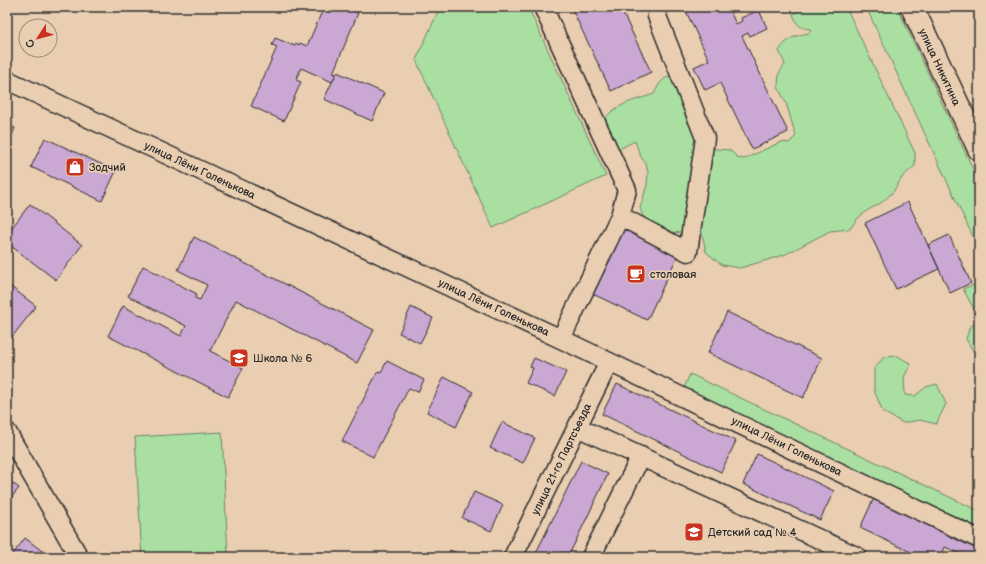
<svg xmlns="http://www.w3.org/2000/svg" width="986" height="564" font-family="'Balsamiq Sans',sans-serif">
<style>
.green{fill:#aadfa2;stroke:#6a8566}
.building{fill:#caa8d3;stroke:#2b2b2b}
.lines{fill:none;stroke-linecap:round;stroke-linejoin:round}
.minor-casing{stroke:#2b2b2b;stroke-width:21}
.major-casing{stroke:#2b2b2b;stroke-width:25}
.minor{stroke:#e9ceb1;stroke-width:18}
.major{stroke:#e9ceb1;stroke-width:22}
.labels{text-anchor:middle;stroke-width:3.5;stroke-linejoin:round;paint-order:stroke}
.street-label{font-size:11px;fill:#2b2b2b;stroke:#e9ceb1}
.poi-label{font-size:11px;fill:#2b2b2b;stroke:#e9ceb1;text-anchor:start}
</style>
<rect width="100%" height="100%" fill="#e9ceb1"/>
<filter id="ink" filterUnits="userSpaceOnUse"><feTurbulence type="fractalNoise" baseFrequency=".025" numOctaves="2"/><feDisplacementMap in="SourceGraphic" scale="8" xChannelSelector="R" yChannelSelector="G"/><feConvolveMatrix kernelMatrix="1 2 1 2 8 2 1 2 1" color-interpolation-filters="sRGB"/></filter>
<g filter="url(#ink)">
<path class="green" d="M440 7H528L606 176 493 228 416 60Z
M807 7H846L915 153V166L903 176 893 192 881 203 868 210 857 219 850 229 830 231 784 255 740 268 722 265 706 252 697 209C695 215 693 225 689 229 680 238 653 228 645 219 643 217 641 211 640 208L647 185 648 172 646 164 640 155 635 141 617 150 603 122C613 104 637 100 654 94 660 82 662 78 675 74L687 122 693 130 711 136 715 149 730 150 738 158 744 159 781 142 789 143 796 136 786 103 778 87 779 73 785 64 779 51C787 38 794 36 809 33L811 29C799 28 797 25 793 14Z
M866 7H897L979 182V250Z
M973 285 979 297V318L963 289Z
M979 323V361L966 339 970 326Z
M898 356 911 364 904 377 905 395 915 396 926 387 937 384 946 404 936 424 920 420 903 423 883 412 874 390V369L884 357Z
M690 374 979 511V528L684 388Z
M222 432 228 557H142L135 437Z"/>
<path class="building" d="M324 7H345L358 13 333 73 336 74 332 82 301 68 296 80 301 82 284 121 251 106 277 47 272 45 275 38 295 46 296 43 299 45 300 43 307 46Z
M571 7H620L651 72 611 91Z
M684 7H728L736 24 742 21 741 18 759 10 767 28 750 36 748 33 742 36 788 132 752 149 720 83 705 90 694 67 709 60Z
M337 72 384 93 372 121 324 99Z
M7 125 15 128 7 147Z
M45 138 116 171 102 201 31 167Z
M908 202 939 269 896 289 865 223Z
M30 204 82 245 56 280 7 243V234Z
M624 227 679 253 647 320 593 294Z
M949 235 971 283 950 293 928 245Z
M194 237 374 330 357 363 236 300 210 351 243 368 228 397 108 336 123 306 181 336 186 326 128 296 143 266 197 294 195 298 200 300 207 285 178 270Z
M7 284 36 306 9 341 7 340Z
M411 307 433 318 420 343 399 333Z
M727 312 822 358 803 398 708 353Z
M534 358 566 372 555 396 526 383 533 368 530 367Z
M387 361 424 380 418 392 409 388 373 457 342 441 378 371 381 372Z
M444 377 473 392 456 427 427 412Z
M617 384 736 441 721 472 602 414Z
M502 422 535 438 523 463 490 448Z
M757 454 834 491 820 520 743 484Z
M581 461 608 474 568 557H534Z
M7 479 19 488 7 503Z
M474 492 503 505 491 531 462 518Z
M874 498 979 548V557H959L961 554 945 547 941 557H921L860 528Z
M25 538 50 557H11Z
M450 550 467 557H447Z"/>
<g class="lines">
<defs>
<path id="minor" d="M543 7 627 190 620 216
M7 80 561 339 979 539
M561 339 620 216 688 252 705 138 657 16
M577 427 858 557
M7 432 79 557
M513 557 609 362
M591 557 641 456"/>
<path id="major" d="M912 7 979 149"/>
</defs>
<use href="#minor" class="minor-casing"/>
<use href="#major" class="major-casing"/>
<use href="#minor" class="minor"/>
<use href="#major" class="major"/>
</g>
</g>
<defs>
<symbol id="shop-square" viewBox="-11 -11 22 22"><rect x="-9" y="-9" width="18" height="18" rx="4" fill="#c8321e" stroke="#e9ceb1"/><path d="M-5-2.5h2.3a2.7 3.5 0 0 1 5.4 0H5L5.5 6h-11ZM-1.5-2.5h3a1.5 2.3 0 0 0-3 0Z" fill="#fff"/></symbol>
<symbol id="cafe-square" viewBox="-11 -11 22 22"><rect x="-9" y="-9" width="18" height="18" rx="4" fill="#c8321e" stroke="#e9ceb1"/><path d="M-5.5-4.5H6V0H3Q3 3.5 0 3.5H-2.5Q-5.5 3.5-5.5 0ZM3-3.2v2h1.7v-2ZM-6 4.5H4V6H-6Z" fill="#fff"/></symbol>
<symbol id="school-square" viewBox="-11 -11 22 22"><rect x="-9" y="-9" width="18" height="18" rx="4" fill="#c8321e" stroke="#e9ceb1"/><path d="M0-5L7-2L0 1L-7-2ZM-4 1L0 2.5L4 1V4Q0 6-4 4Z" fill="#fff"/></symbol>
</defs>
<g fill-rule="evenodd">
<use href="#shop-square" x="64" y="156" width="22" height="22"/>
<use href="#cafe-square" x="625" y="263" width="22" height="22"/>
<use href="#school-square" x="228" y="347" width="22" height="22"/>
<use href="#school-square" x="683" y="521" width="22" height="22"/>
</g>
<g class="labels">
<g class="street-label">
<text transform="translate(940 67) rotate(65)" y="4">улица Никитина</text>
<text transform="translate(200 170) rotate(25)" y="4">улица Лёни Голенькова</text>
<text transform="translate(494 307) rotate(25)" y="4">улица Лёни Голенькова</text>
<text transform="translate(787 446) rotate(26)" y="4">улица Лёни Голенькова</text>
<text transform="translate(561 459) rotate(-64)" y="4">улица 21-го Партсъезда</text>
</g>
<g class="poi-label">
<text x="89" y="171">Зодчий</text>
<text x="650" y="278">столовая</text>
<text x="253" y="362">Школа № 6</text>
<text x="708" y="536">Детский сад № 4</text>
</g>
</g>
<rect width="986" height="564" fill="none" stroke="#e9ceb1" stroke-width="24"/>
<rect x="12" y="12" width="962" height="540" fill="none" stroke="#2b2b2b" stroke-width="1.5" filter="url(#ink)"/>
<g transform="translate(38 38) rotate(234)"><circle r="19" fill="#e9ceb1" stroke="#9d8d7b"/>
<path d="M0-3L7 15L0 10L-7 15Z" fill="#c8321e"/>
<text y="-6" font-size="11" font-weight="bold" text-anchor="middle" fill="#2b2b2b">С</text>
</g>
</svg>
